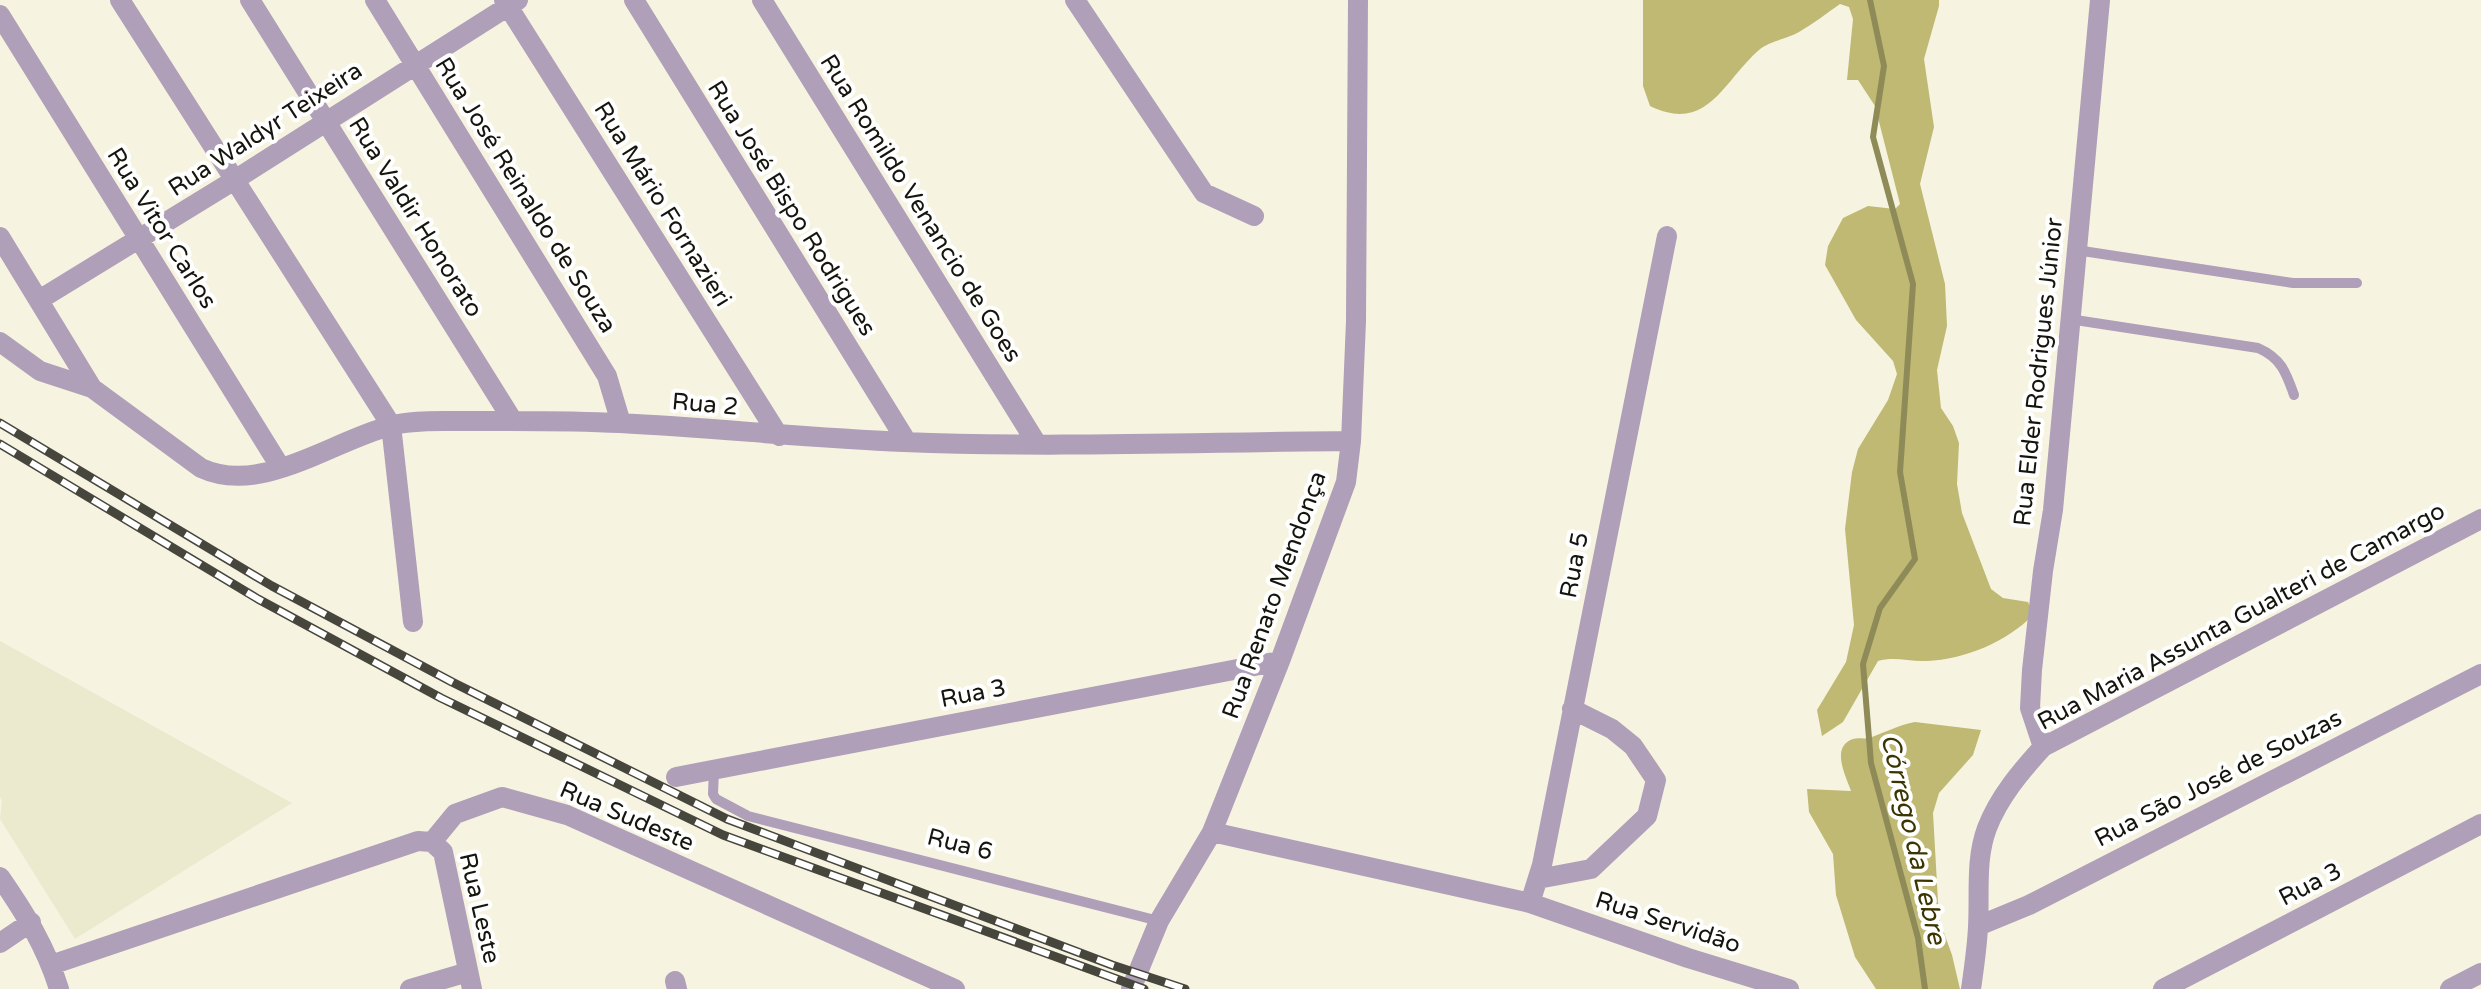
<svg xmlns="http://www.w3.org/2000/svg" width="2481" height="989" font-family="'Varela Round',sans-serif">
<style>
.built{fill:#ebe9ce}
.forest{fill:#bfb974}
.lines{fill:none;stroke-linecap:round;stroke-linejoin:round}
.stream{stroke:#8f8b58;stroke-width:6}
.service{stroke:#af9fb8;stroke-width:10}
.minor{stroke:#af9fb8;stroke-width:20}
.rail-casing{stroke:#47463d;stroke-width:9}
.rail{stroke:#fff;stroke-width:6;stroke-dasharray:18;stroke-linecap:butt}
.labels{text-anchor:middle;stroke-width:8;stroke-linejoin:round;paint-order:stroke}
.street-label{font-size:24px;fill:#15150e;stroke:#fff}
.water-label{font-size:26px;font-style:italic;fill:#3b3600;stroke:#fff}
</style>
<rect width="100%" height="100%" fill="#f6f4e1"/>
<path class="built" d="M0 641 292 803 75 939 0 819 2 801 0 797Z"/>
<path class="forest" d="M1643 0H1939V6L1924 59 1934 127 1920 184 1945 284 1947 326 1937 370 1941 408 1953 426 1959 443 1957 484 1962 513 1991 589 2003 598 2028 602 2033 615C2008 641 1964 660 1927 661 1909 662 1895 656 1878 661L1843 722 1822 736 1817 710 1846 662 1854 625 1845 529 1852 472 1858 449 1888 400 1897 374 1893 361 1856 320 1825 265 1828 246 1843 218 1868 206 1895 209 1900 204 1875 106 1858 80H1847L1853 19 1849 7 1840 4C1827 13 1813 24 1799 32 1787 39 1769 41 1759 50 1723 81 1708 134 1650 106L1643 86Z
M1915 722 1981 730 1973 755 1939 793 1933 813 1939 919 1952 955 1960 989H1876L1855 957 1836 895 1833 854 1809 812 1807 789 1851 791C1846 776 1830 747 1853 739 1859 737 1866 740 1872 737 1888 731 1899 725 1915 722Z"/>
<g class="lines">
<path class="stream" d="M1870 0 1884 66 1873 137 1913 284 1900 472 1915 559 1880 608 1863 664 1871 763 1918 938 1925 989"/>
<path class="service" d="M2076 250 2293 283H2357
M2069 319 2258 348C2281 358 2286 372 2294 395
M714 769 713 794 716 799 748 816 1159 921"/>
<path class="minor" d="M120 0 391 425 413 622
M250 0 513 421
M375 0 607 376 621 423
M504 0 779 436
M634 0 907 442
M762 0 1037 444
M1075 0 1204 193 1254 216
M0 15 281 468
M0 237 92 388
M39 300 233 181 518 0
M0 342 40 371 92 388 201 468C261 496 332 441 390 426 407 421 427 421 444 421 503 421 561 420 620 423 715 428 809 438 904 442 1052 448 1202 442 1351 441
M2043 747 2030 708 2032 670 2043 571 2053 510 2100 0
M676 777 1280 661
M1212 832 1530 903 1688 958 1789 989
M432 842 455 814 502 797 567 815 955 989
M432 842 443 852 472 989
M0 877C25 913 46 947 59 989
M1538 879 1591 869 1647 816 1656 780 1633 746 1612 729 1572 709
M1530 903 1542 865 1667 236
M1978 926 2029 905 2481 674
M0 943 31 922
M51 965 418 841 432 842
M675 981 677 989
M410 989 468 972
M1131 989 1159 921 1212 832 1280 661 1346 482 1351 441 1356 321 1358 0
M1971 989C1974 968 1977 948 1978 927 1980 894 1975 860 1987 828 1999 797 2021 771 2043 747L2481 519
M2163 989 2481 824
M2450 989 2481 973"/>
<defs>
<path id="rail" d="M0 423 272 586 452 682 727 819 1112 965 1185 989
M0 444 258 599 441 698 723 835 1144 989"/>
</defs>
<use href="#rail" class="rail-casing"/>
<use href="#rail" class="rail"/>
</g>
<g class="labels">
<g class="street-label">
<text transform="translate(265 129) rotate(-33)" y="8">Rua Waldyr Teixeira</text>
<text transform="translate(526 195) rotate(58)" y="8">Rua José Reinaldo de Souza</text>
<text transform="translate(663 204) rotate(58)" y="8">Rua Mário Fornazieri</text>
<text transform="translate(792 208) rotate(58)" y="8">Rua José Bispo Rodrigues</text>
<text transform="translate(921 208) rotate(58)" y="8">Rua Romildo Venancio de Goes</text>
<text transform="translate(416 217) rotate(58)" y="8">Rua Valdir Honorato</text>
<text transform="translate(162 228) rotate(58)" y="8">Rua Vitor Carlos</text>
<text transform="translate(2038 372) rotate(-84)" y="8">Rua Elder Rodrigues Júnior</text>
<text transform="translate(705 404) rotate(5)" y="8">Rua 2</text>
<text transform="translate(1574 565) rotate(-79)" y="8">Rua 5</text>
<text transform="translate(1274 595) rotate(-70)" y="8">Rua Renato Mendonça</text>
<text transform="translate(2241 616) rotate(-28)" y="8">Rua Maria Assunta Gualteri de Camargo</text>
<text transform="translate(973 693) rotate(-11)" y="8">Rua 3</text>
<text transform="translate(2218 778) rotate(-27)" y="8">Rua São José de Souzas</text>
<text transform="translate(627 816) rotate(23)" y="8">Rua Sudeste</text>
<text transform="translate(960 844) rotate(14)" y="8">Rua 6</text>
<text transform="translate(2310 884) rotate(-27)" y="8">Rua 3</text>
<text transform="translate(480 908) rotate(77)" y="8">Rua Leste</text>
<text transform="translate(1668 922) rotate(18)" y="8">Rua Servidão</text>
</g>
<g class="water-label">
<text transform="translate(1914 839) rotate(77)" y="9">Córrego da Lebre</text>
</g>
</g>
</svg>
